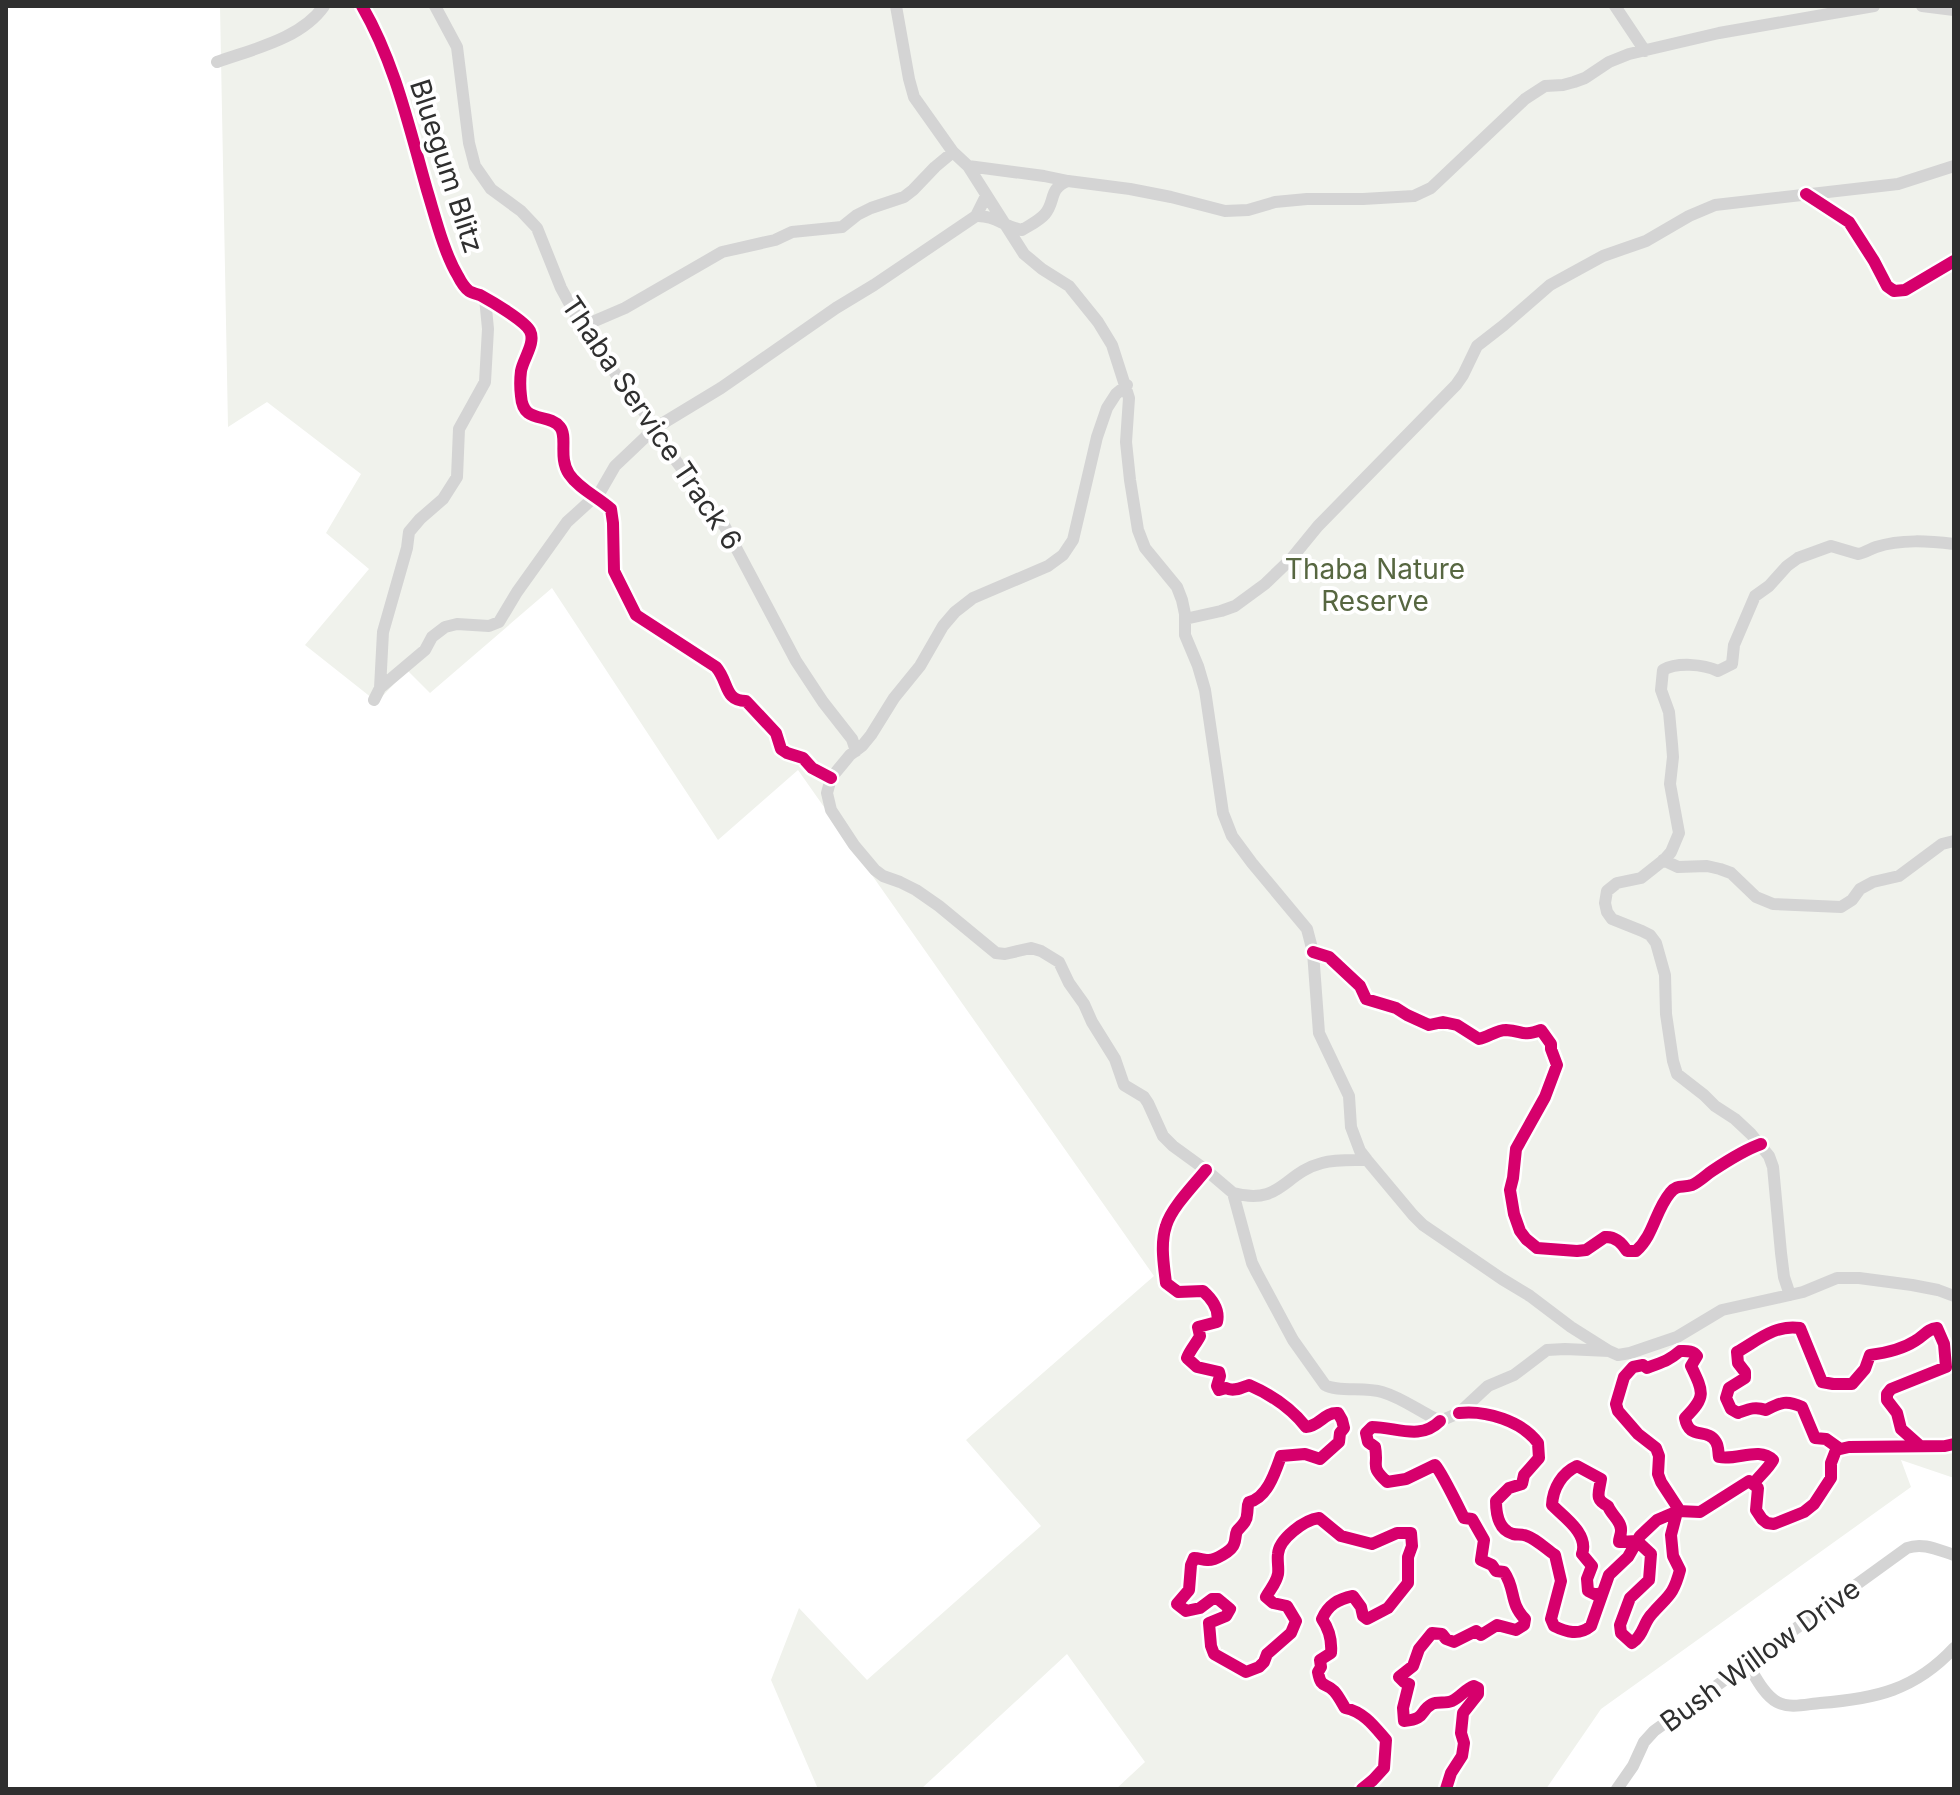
<svg xmlns="http://www.w3.org/2000/svg" width="1960" height="1795" font-family="Inter,sans-serif">
<style>
.green{fill:#f0f2ec}
.lines{fill:none;stroke-linecap:round;stroke-linejoin:round}
.minor{stroke:#d4d4d4;stroke-width:12}
.cycleway-casing{stroke:#fff;stroke-width:17}
.cycleway{stroke:#d6006c;stroke-width:12}
.labels{text-anchor:middle;stroke-width:8;stroke-linejoin:round;paint-order:stroke}
.street-label{font-size:28px;fill:#2f2f2f;stroke:#fff}
.park-label{font-size:28px;fill:#576741;stroke:#fff}
</style>
<rect width="100%" height="100%" fill="#fff"/>
<path class="green" d="M220 6H1954V1478L1901 1460 1911 1487 1601 1709 1546 1789H1116L1145 1762 1067 1654 921 1789H818L771 1680 799 1608 867 1680 1041 1526 966 1440 1154 1276 798 770 718 840 552 588 430 693 407 670 377 702 305 645 369 569 326 533 361 474 267 402 228 427Z"/>
<g class="lines">
<path class="minor" d="M435 6 457 47 469 143 475 166 491 189 521 211 537 228 561 288 586 334 650 420 668 450 725 527 796 661 823 702 852 739 856 751
M896 6 909 79 914 97 953 152 968 166 1024 254 1042 269 1069 286 1098 322 1112 345 1129 398 1126 442 1130 480 1138 530 1145 548 1177 587 1182 600 1185 614V635L1198 666 1205 690 1223 813 1232 836 1252 863 1307 929 1313 952 1319 1033 1349 1096 1351 1127 1360 1151 1367 1160 1413 1215 1423 1225 1502 1279 1530 1296 1571 1327 1609 1351 1618 1355 1630 1353 1677 1337 1722 1310 1803 1292 1837 1278H1859L1912 1285 1938 1290 1954 1296
M1615 6 1645 51
M1922 6 1954 10
M217 62C253 49 301 39 324 6
M968 166 1044 176 1068 181 1130 189 1171 197 1225 211 1248 210 1275 202 1307 199H1363L1414 196 1431 188 1525 99 1545 86 1563 85 1574 82 1585 78 1609 62 1629 54 1719 33 1874 6
M976 216C994 215 1005 227 1022 230 1030 225 1039 221 1045 214 1056 201 1048 189 1068 181
M583 326 625 308 722 252 775 240 792 232 842 227 857 215 871 208 904 197 913 190 935 167 953 152
M1127 385 1116 394 1107 408 1097 437 1073 540 1063 555 1048 566 973 598 955 612 943 626 920 666 894 698 871 735 862 746 850 755 831 778 827 793 831 810 854 845 875 870 883 876 900 882 916 890 939 906 996 953 1005 954 1031 948 1041 951 1059 962 1069 983 1084 1004 1092 1022 1115 1059 1124 1085 1144 1097 1148 1103 1163 1136 1173 1146 1206 1170 1233 1193 1252 1263 1257 1273 1293 1340 1325 1385C1336 1392 1365 1387 1382 1392 1403 1398 1420 1412 1440 1421L1459 1413 1488 1386 1514 1375 1547 1350 1565 1349 1609 1351
M1185 619 1221 611 1235 606 1265 584 1291 559 1318 526 1456 385 1463 375 1477 346 1504 325 1550 285 1603 256 1646 241 1689 216 1715 205 1898 184 1954 166
M380 688 425 650 432 637 445 627 457 624 489 626 499 622 517 592 567 522 600 492 615 466 655 428 721 388 836 308 874 285 976 216 986 196
M374 700 380 688 383 632 407 548 409 532 420 519 443 499 457 477 459 429 485 382 488 329 485 298
M1663 860 1678 867 1707 866 1720 869 1731 873 1756 897 1773 904 1841 907 1852 900 1860 889 1873 882 1899 876 1942 844 1954 841
M1233 1193C1282 1206 1283 1173 1322 1163 1336 1159 1352 1160 1367 1160
M1790 1295 1784 1277 1781 1253 1773 1167 1769 1156 1751 1134 1735 1119 1715 1106 1704 1095 1677 1074 1673 1061 1666 1014 1665 975 1656 943 1650 935 1642 931 1612 919 1607 912 1605 903 1607 891 1617 883 1641 878 1665 859 1671 852 1679 833 1670 784 1673 757 1672 744 1669 712 1661 690 1663 670C1677 662 1703 664 1718 671L1732 664 1734 645 1755 596 1769 586 1787 566 1798 558 1831 546 1858 554C1865 553 1870 549 1876 547 1901 539 1929 541 1954 544
M1747 1663C1755 1676 1764 1695 1777 1702 1790 1709 1807 1704 1820 1703 1875 1699 1915 1690 1954 1648
M1617 1789 1633 1766 1644 1742 1654 1731 1907 1548C1923 1542 1938 1550 1954 1555"/>
<defs>
<path id="cycleway" d="M362 6C395 63 409 127 427 190 435 216 444 253 458 276 460 280 465 288 469 291 472 293 477 294 480 295 491 301 525 321 530 331 536 343 523 359 521 371 520 379 520 388 521 396 523 425 548 412 560 427 568 437 558 457 569 474 579 489 598 497 611 509L613 523 614 571 636 615 716 667C729 682 724 701 746 701L776 733 781 749 787 753 803 758 812 768 831 778
M1806 194 1849 222 1874 261 1887 286 1894 291 1905 290 1954 261
M1313 952 1329 957 1360 986 1366 999 1396 1008 1407 1015 1429 1025 1443 1022 1457 1025 1479 1039C1488 1037 1497 1030 1506 1030 1524 1031 1521 1037 1541 1030L1551 1044V1049L1557 1065 1545 1097 1516 1149 1513 1178 1510 1190 1514 1214 1520 1231 1526 1239 1537 1248 1577 1251 1586 1250 1605 1237C1615 1236 1622 1243 1627 1251H1636C1654 1235 1655 1211 1670 1193 1677 1184 1682 1188 1692 1185 1699 1182 1706 1175 1712 1171 1727 1161 1744 1150 1761 1144
M1206 1170C1194 1185 1171 1208 1166 1226 1160 1244 1164 1266 1166 1283L1178 1292 1203 1291C1212 1299 1220 1309 1217 1322L1198 1327 1200 1336C1196 1344 1190 1350 1187 1358L1197 1367 1219 1372 1220 1376 1217 1386 1219 1390 1226 1388C1233 1392 1241 1388 1249 1385 1272 1395 1291 1408 1306 1427 1320 1426 1324 1412 1338 1413L1342 1420 1344 1428 1340 1433 1339 1442 1320 1459 1305 1454 1281 1456C1275 1473 1267 1498 1249 1502 1247 1506 1248 1510 1247 1515 1247 1522 1241 1526 1237 1531 1235 1535 1236 1540 1234 1544 1232 1551 1214 1561 1207 1560 1203 1560 1199 1558 1194 1558L1191 1565 1189 1590 1177 1604 1186 1611 1200 1608 1212 1599H1218L1230 1609 1226 1616 1209 1623 1211 1646 1214 1654 1246 1672 1259 1667 1264 1662 1267 1654 1291 1633 1296 1621 1287 1606 1273 1603 1266 1597C1270 1589 1276 1584 1278 1574 1279 1568 1277 1561 1278 1554 1279 1539 1304 1520 1319 1518L1341 1536 1372 1544 1397 1533H1411L1412 1546 1408 1557V1583L1388 1608 1367 1619 1363 1616 1361 1607 1353 1596C1338 1599 1328 1605 1322 1619 1329 1629 1332 1641 1331 1653L1320 1660 1321 1667 1318 1672C1321 1689 1325 1682 1334 1691 1338 1695 1342 1703 1345 1708 1364 1712 1374 1726 1386 1740L1384 1768 1373 1780 1362 1789
M1459 1413C1486 1410 1522 1421 1538 1443L1539 1458 1524 1475 1522 1484 1509 1488 1496 1501C1496 1514 1499 1530 1513 1534 1518 1535 1522 1534 1527 1536 1536 1539 1546 1549 1555 1555L1561 1581 1551 1619 1554 1626C1566 1632 1579 1636 1591 1626L1609 1575 1628 1557 1640 1536 1657 1520 1678 1511 1700 1512 1749 1481 1758 1488 1756 1510 1762 1519 1767 1523 1774 1524 1804 1512 1814 1504 1831 1478V1463L1836 1450 1849 1447 1945 1446 1954 1444
M1440 1421C1420 1441 1396 1427 1372 1427L1366 1433 1368 1442 1375 1447C1379 1467 1369 1465 1387 1482L1406 1479 1435 1465C1441 1471 1459 1508 1464 1518L1472 1519 1484 1540 1481 1560 1492 1565 1496 1571 1504 1572C1516 1589 1509 1603 1525 1619L1524 1625 1516 1630 1497 1625 1481 1635 1476 1631 1454 1642 1446 1639 1442 1634 1432 1633 1419 1649 1413 1666 1399 1677 1404 1682 1409 1684 1403 1708 1404 1721C1427 1719 1419 1711 1432 1704 1438 1701 1445 1704 1452 1701 1461 1697 1465 1689 1474 1686L1478 1688V1694L1463 1713 1461 1733 1464 1743 1462 1756 1451 1773 1446 1789
M1840 1449 1826 1439 1815 1438 1802 1407C1787 1400 1781 1402 1766 1410 1755 1406 1749 1409 1738 1413L1731 1409 1726 1398 1729 1388 1745 1378V1372L1738 1363 1737 1352C1757 1341 1775 1324 1800 1328L1822 1382 1833 1384H1852L1865 1369 1870 1355C1886 1353 1901 1350 1915 1341 1924 1336 1927 1329 1937 1328L1944 1344 1946 1367 1891 1389 1887 1394V1400L1897 1413 1901 1429 1919 1445
M1603 1592 1596 1595 1588 1591 1587 1579 1592 1566 1582 1554C1589 1534 1565 1518 1552 1505 1553 1488 1562 1473 1577 1466L1601 1479C1599 1493 1594 1499 1608 1506 1611 1515 1622 1521 1621 1531 1621 1535 1619 1538 1619 1542L1637 1541 1651 1554 1649 1580 1630 1598 1620 1625 1621 1633 1632 1643C1643 1636 1643 1624 1651 1615 1667 1596 1673 1597 1680 1570L1673 1556 1671 1535 1678 1508 1661 1482 1658 1474 1659 1456 1656 1448 1638 1434 1618 1411 1616 1404 1624 1377 1633 1367 1643 1365 1647 1368C1662 1362 1667 1362 1680 1351 1686 1351 1693 1350 1697 1356L1691 1366C1704 1393 1706 1397 1685 1418 1689 1441 1707 1427 1716 1442 1719 1447 1718 1452 1719 1457 1737 1461 1759 1446 1773 1460 1768 1469 1760 1475 1754 1483"/>
</defs>
<use href="#cycleway" class="cycleway-casing"/>
<use href="#cycleway" class="cycleway"/>
</g>
<g class="labels">
<g class="street-label">
<text transform="translate(447 166) rotate(72)" y="10">Bluegum Blitz</text>
<text transform="translate(652 423) rotate(56)" y="10">Thaba Service Track 6</text>
<text transform="translate(1760 1655) rotate(-36)" y="10">Bush Willow Drive</text>
</g>
<g class="park-label">
<text x="1375" y="579">Thaba Nature<tspan x="1375" dy="32">Reserve</tspan></text>
</g>
</g>
<rect width="1960" height="1795" fill="none" stroke="#2f2f2f" stroke-width="16"/>
</svg>
